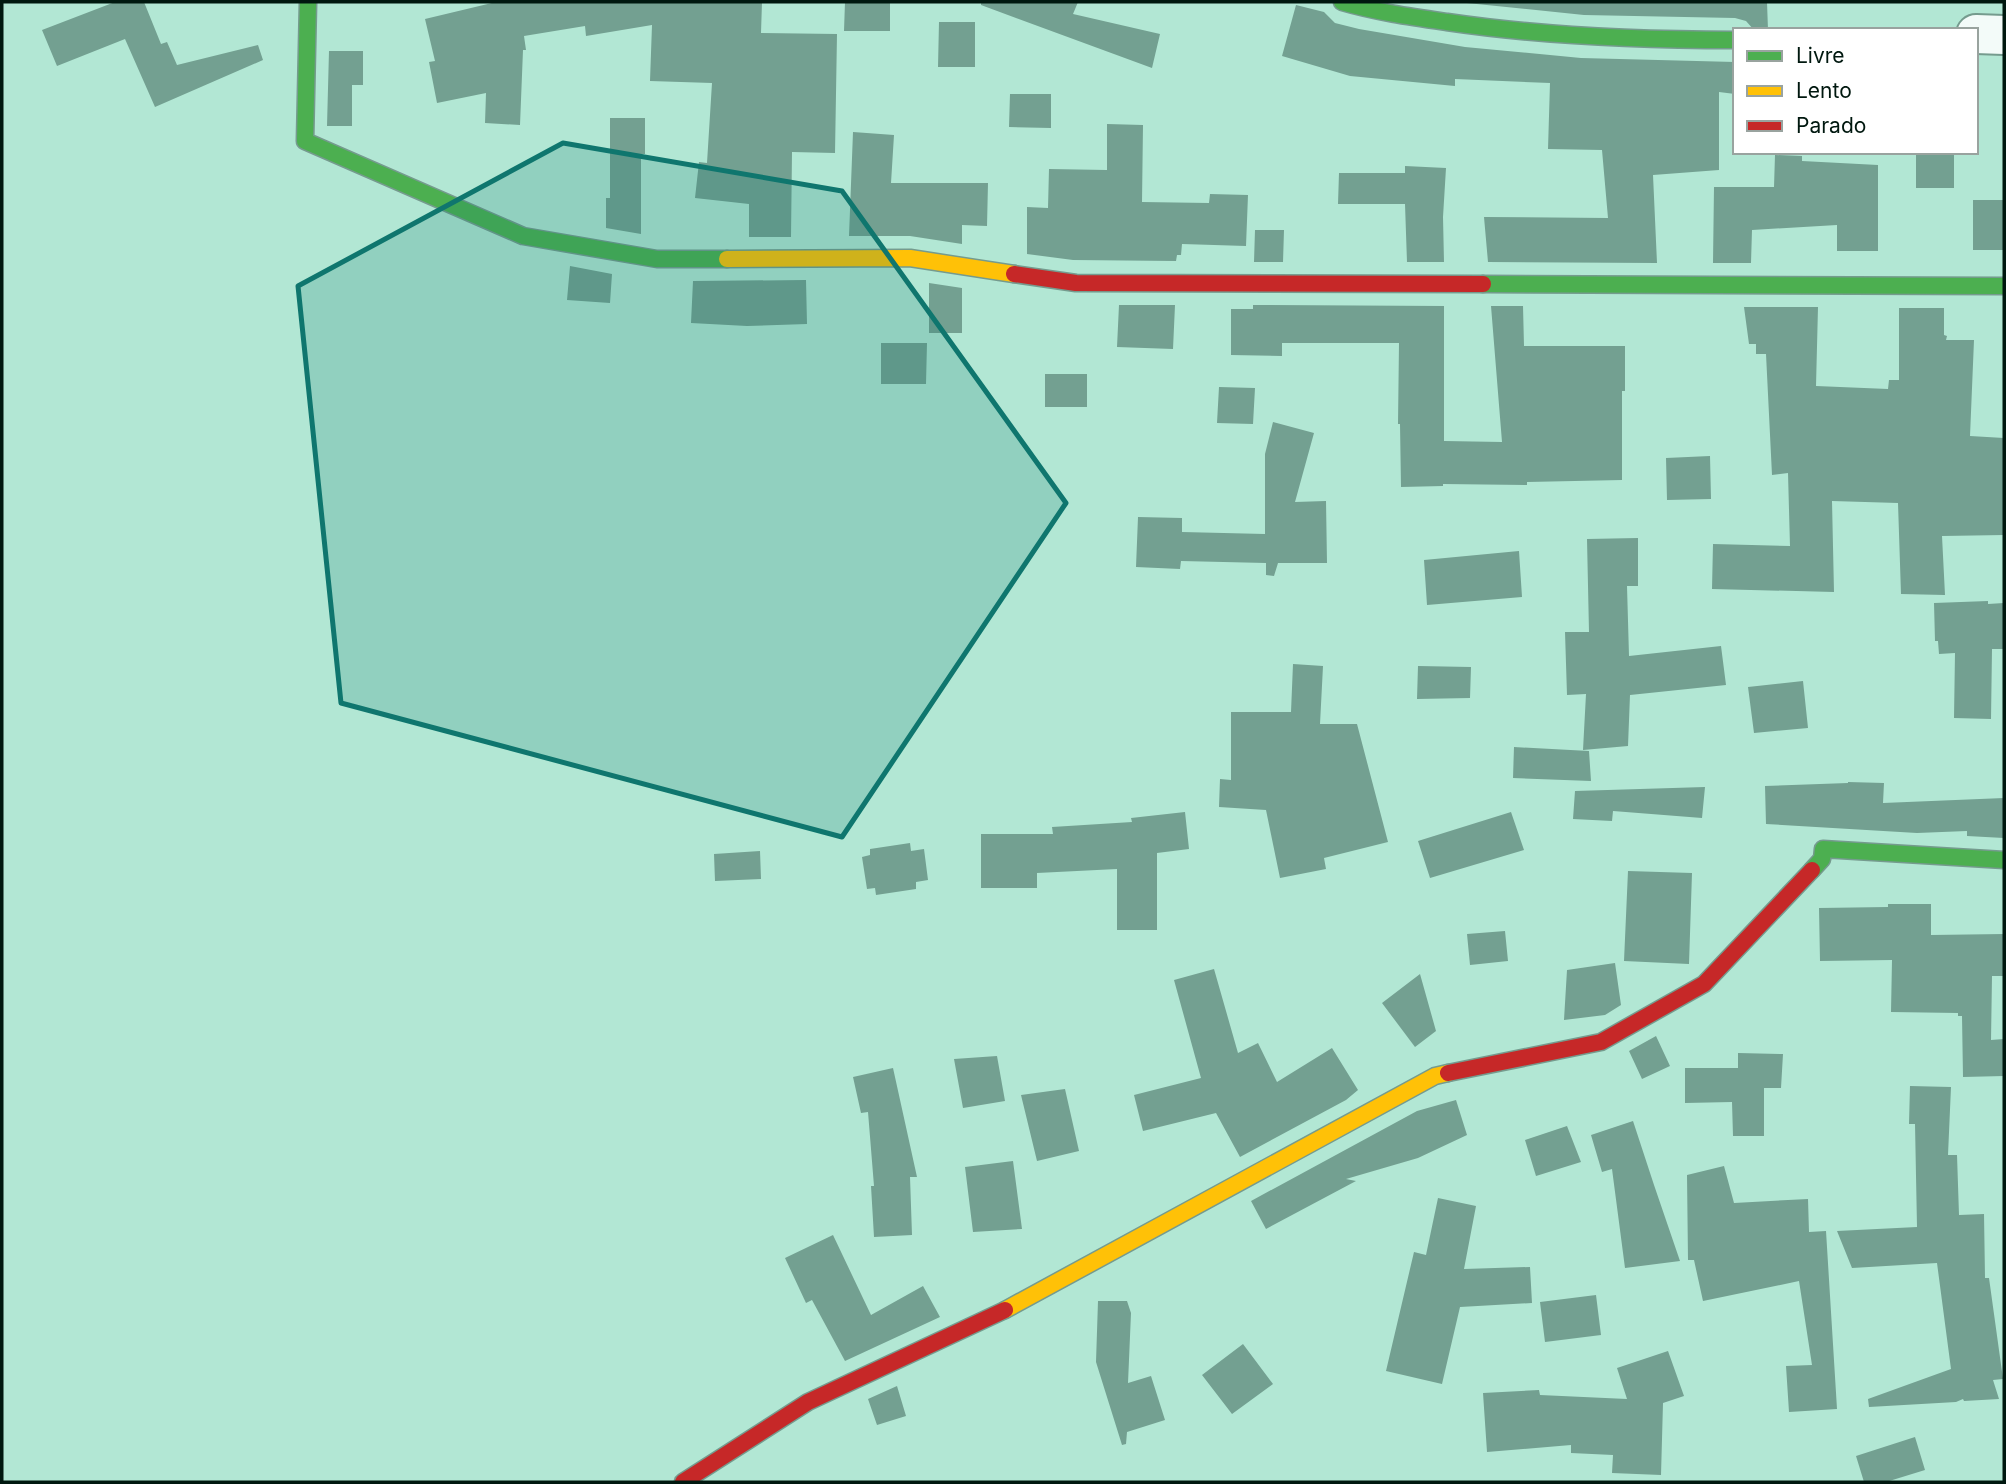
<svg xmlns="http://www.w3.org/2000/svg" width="2006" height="1484" font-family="Inter,sans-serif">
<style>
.building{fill:#73a091}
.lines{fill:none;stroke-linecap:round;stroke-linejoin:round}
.street-casing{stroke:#759b8e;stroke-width:42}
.fast-casing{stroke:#759b8e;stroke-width:19}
.slow-casing{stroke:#759b8e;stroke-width:19}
.jam-casing{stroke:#759b8e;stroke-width:19}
.street{stroke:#f3fbf9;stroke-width:38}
.fast{stroke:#4caf50;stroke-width:16}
.slow{stroke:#ffc107;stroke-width:16}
.jam{stroke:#c62828;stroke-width:16}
.marked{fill:#0f766e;fill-opacity:0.2;stroke:#0f766e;stroke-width:5;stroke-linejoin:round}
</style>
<rect width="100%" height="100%" fill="#b2e7d4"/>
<path class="building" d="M115 2H144L161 44 167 42 177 65 258 45 263 60 155 107 125 39 57 66 42 30Z
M496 2H762L761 33 837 34 835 153 792 152 791 237H749V204L695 198 699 162 707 163 712 83 650 81 652 25 586 36 585 26 524 36 526 50H523L520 125 485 123 486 93 437 103 429 62 435 61 425 19Z
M845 2H890V31H844Z
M981 2H1078L1073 14 1160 34 1152 68 981 5Z
M1457 2H1767L1768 30H1754L1746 21 1735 18 1584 15Z
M1296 5 1324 12 1335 23 1359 29 1465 47 1581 58 1735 62V94L1719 92V170L1653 175 1657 263 1488 262 1484 217 1608 218 1602 150 1548 149 1550 83 1455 79V86L1350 76 1282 56Z
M939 22H975V67H938Z
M329 51H363V85H352V126H327Z
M1010 94H1051V128L1009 127Z
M610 118H645V154H641V234L606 228V198H610Z
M1107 124 1143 125 1142 202 1209 203 1210 194 1248 195 1246 246 1182 244 1181 255H1177L1176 261 1073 260 1027 254V207L1048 208 1049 169 1107 170Z
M853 132 894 135 891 183H988L987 226 962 225V244L910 236H849Z
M1916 153H1954V188H1916Z
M1775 155 1802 156V161L1878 165V251H1837V225L1752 230 1751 263H1713L1714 187H1774Z
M1405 166 1446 168 1443 217 1444 262H1407L1405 204H1338L1339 173H1405Z
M1973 200H2004V250H1973Z
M1255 230H1284L1283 262H1254Z
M570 266 612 274 610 303 567 300Z
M806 280 807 324 747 326 691 323 693 281Z
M929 283 962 288V333H929Z
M1119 305H1175L1173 349 1117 347Z
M1253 305 1444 306V441L1502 442 1491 306H1523L1524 346H1625V391H1622V480L1527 482V485L1443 484V486L1401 487 1400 424H1398L1399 343H1282V356L1231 355V309H1253Z
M1744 307H1818L1816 386 1888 389 1889 380H1899V308H1944V335L1947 336 1946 340H1974L1970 436 2004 438V535L1942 536 1945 595 1901 594 1898 503 1832 501 1834 592 1712 589 1713 544 1790 546 1788 473 1772 475 1766 354H1756V344H1749Z
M881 343H927L926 384H881Z
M1045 374H1087V407H1045Z
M1219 387 1255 388 1253 424 1217 423Z
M1273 422 1314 433 1295 502 1326 501 1327 563H1278L1274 576 1266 575V563L1181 561 1180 569 1136 567 1138 517 1182 518V532L1265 534V454Z
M1710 456 1711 499 1667 500 1666 458Z
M1638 538V586H1627L1629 656 1721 646 1726 685 1630 695 1628 746 1583 750 1586 694 1567 695 1565 632H1589L1587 539Z
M1519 551 1522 597 1427 605 1424 560Z
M1988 601V604L2004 603V649H1992L1991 719 1954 718 1955 653 1939 654 1938 641H1935L1934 603Z
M1293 664 1323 666 1320 724H1357L1388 842 1324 858 1326 869 1280 878 1266 810 1219 807 1220 779 1231 780V712H1291Z
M1418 666 1471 667 1470 698 1417 699Z
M1803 681 1808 728 1754 733 1748 687Z
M1514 747 1589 751 1591 781 1513 778Z
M1848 782 1884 783 1883 803 2004 798V838L1967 836V831L1917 833 1766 824 1765 786 1848 783Z
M1705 787 1702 818 1613 811 1612 821 1573 819 1575 791Z
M1185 812 1189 849 1157 853V930H1117V869L1037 873V888H981V834H1053L1052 827 1132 822 1131 818Z
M1511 812 1524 850 1430 878 1418 841Z
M910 843 911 851 924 849 928 880 916 882V889L876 895 875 888 867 889 862 857 870 855V849Z
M760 851 761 879 715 881 714 854Z
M1628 871 1692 873 1689 964 1624 961Z
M1888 904H1931V935L2004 934V976H1992L1991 1040 2004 1039V1076L1963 1077 1962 1016H1958V1013L1891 1012 1892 960 1820 961 1819 908 1888 907Z
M1505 931 1508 961 1470 965 1467 934Z
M1615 963 1621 1005 1605 1015 1564 1020 1567 970Z
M1214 969 1238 1053 1258 1043 1277 1082 1332 1048 1358 1090 1346 1100 1240 1157 1216 1113 1143 1131 1134 1095 1201 1078 1174 980Z
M1420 974 1436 1031 1415 1047 1382 1003Z
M1656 1036 1670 1066 1642 1079 1629 1051Z
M1738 1053 1783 1054 1781 1088H1764V1136H1733L1732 1102 1685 1103V1068H1738Z
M997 1056 1005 1101 963 1108 954 1059Z
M893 1068 917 1177H910L912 1235 874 1237 871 1186H874L868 1112 861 1113 853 1077Z
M1910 1086 1951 1087 1948 1155H1957L1959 1215 1984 1214 1985 1278H1989L2003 1379 1993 1380 1999 1399 1964 1401 1963 1399 1956 1402 1869 1407 1868 1399 1951 1369 1937 1263 1852 1268 1837 1231 1917 1227 1915 1124H1909Z
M1065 1089 1079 1151 1037 1161 1021 1095Z
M1456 1100 1467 1135 1418 1158 1346 1179 1356 1181 1266 1229 1251 1201 1417 1111Z
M1633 1121 1654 1185 1680 1261 1625 1268 1612 1169 1602 1172 1591 1135Z
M1567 1126 1581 1162 1536 1176 1525 1140Z
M1013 1161 1022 1229 973 1232 965 1167Z
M1724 1166 1734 1203 1808 1199 1809 1232 1826 1231 1837 1409 1789 1412 1786 1366 1812 1365 1799 1281 1703 1301 1694 1260H1688L1687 1175Z
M1438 1198 1476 1206 1464 1269 1530 1267 1532 1303 1460 1307 1442 1384 1386 1371 1414 1252 1426 1255Z
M833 1235 871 1315 923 1286 940 1317 845 1361 812 1300 806 1303 785 1258Z
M1596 1295 1601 1335 1545 1342 1540 1302Z
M1098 1301H1127L1131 1313 1128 1383 1151 1376 1165 1420 1127 1432 1126 1444 1122 1445 1096 1362Z
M1243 1344 1273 1384 1232 1414 1202 1375Z
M1668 1351 1684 1396 1663 1403 1661 1475 1612 1473 1613 1455 1571 1453V1445L1487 1452 1483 1393 1539 1390 1540 1395 1627 1399 1617 1368Z
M897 1386 906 1416 877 1425 868 1399Z
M1915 1437 1925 1470 1886 1482H1864L1856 1456Z"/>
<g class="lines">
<defs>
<path id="street" d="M1976 34 2004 35"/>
<path id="fast" d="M308 2 305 141 523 236 657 259H727
M1342 2C1376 12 1412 17 1447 22 1542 36 1639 40 1735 40
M1483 284 2004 286
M1812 870 1822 859 1823 849 2004 860"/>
<path id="slow" d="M727 259 910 258 1014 274
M1005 1310 1435 1076 1448 1073"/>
<path id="jam" d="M1014 274 1076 283 1483 284
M1448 1073 1601 1042 1704 984 1812 870
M683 1482 808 1402 1005 1310"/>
</defs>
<use href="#street" class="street-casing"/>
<use href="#fast" class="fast-casing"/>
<use href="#slow" class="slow-casing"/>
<use href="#jam" class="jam-casing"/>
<use href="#street" class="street"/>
<use href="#fast" class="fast"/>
<use href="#slow" class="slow"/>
<use href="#jam" class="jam"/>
</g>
<path class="marked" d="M563 143 842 191 1066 503 842 837 341 703 298 286Z"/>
<rect width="2006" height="1484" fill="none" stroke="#00180f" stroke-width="7"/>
<rect x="1733" y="28" width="245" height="126" fill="#ffffff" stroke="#99a39f" stroke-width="2"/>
<rect x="1747" y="51" width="35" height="10" fill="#4caf50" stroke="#99a39f" stroke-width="2"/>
<text x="1796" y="63" font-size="21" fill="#00180f">Livre</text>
<rect x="1747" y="86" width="35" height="10" fill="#ffc107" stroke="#99a39f" stroke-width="2"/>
<text x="1796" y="98" font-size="21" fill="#00180f">Lento</text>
<rect x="1747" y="121" width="35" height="10" fill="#c62828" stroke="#99a39f" stroke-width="2"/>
<text x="1796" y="133" font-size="21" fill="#00180f">Parado</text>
</svg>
